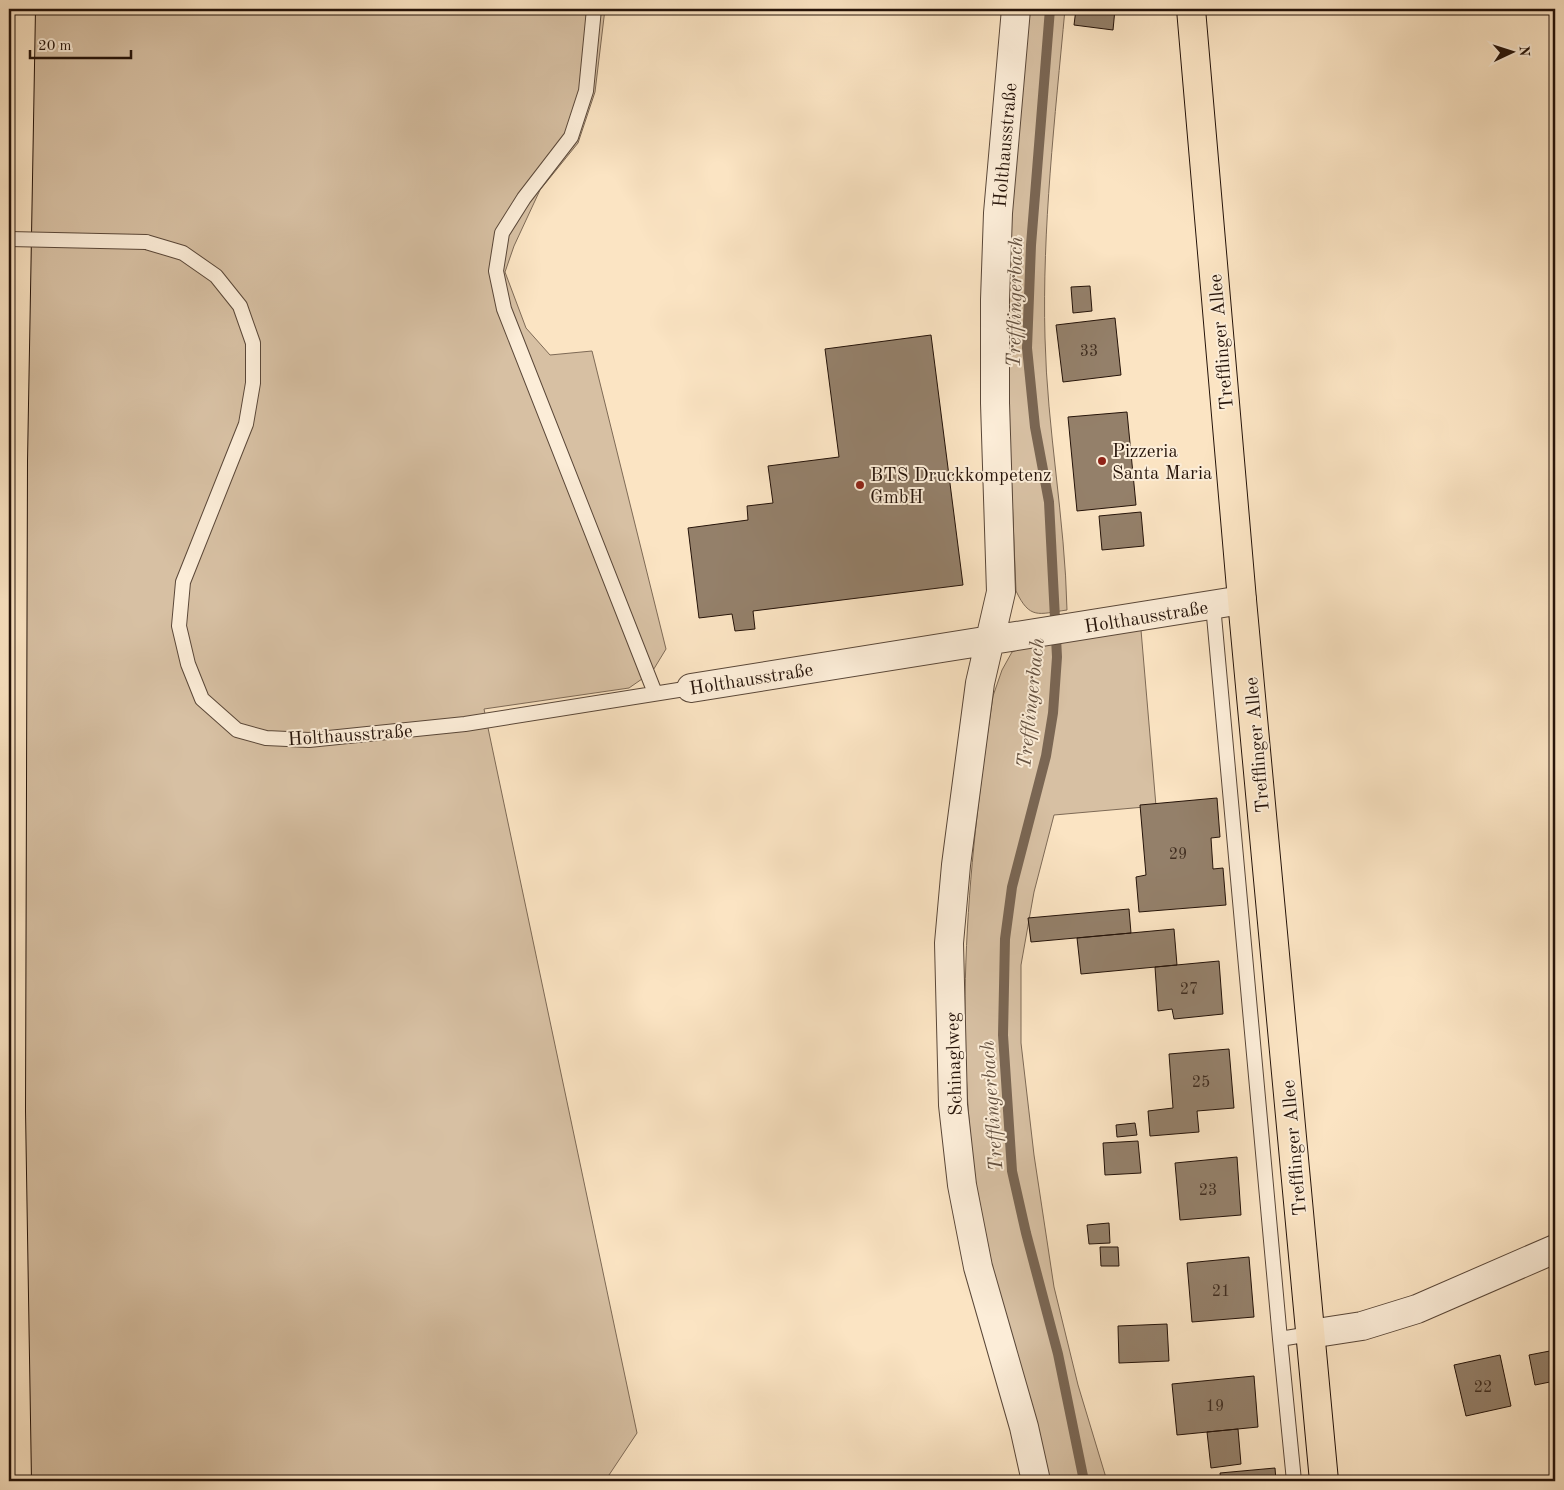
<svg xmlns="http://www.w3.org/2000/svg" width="1564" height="1490" font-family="'Old Standard TT',serif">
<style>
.green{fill:#d7c0a3;stroke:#7e6a56}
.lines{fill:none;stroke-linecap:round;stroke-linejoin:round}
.stream{stroke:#7a6653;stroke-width:10}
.building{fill:#94806a;stroke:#251309}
.lane-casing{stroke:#5a4738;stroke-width:16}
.street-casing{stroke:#5a4738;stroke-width:30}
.primary-casing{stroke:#251309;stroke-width:30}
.highway-casing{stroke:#251309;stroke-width:30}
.lane{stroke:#fcedd8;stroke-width:14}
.street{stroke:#fcedd8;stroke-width:28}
.primary{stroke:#fbe4c3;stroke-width:28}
.highway{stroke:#fbe4c3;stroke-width:28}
.lane-bridge-casing{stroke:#5a4738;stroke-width:16;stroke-linecap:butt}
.lane-bridge{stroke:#fcedd8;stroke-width:14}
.poi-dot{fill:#8f2418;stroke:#fcedd8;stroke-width:2}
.labels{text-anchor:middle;stroke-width:4;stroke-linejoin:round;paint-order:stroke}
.number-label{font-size:16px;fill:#412e21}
.street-label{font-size:19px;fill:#251309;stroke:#fcedd8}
.poi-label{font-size:19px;fill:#251309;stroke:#fcedd8;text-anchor:start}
.water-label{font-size:20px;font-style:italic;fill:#645140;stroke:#fcedd8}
</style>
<rect width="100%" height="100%" fill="#fbe4c3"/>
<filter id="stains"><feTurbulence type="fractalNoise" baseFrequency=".004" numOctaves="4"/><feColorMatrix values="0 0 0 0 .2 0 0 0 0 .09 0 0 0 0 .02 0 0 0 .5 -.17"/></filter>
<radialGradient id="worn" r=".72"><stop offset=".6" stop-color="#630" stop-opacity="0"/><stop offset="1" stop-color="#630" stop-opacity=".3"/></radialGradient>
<path class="green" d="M9 9H605L595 92 578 143 540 190 514 246 505 272 526 328 550 355 592 351 666 649 652 672 629 688 484 709 637 1433 605 1481H9Z
M1030 9H1065C1055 118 1042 228 1045 338 1047 429 1065 519 1067 610 1038 614 1030 620 1016 591L1008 400V290L1011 197Z
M1141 630 1156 806 1054 815 1034 892 1021 965V1043L1034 1155 1054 1287 1078 1385 1107 1481H1047C1033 1427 1020 1372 1006 1318 998 1289 988 1259 983 1229 951 1049 966 875 993 696L1002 670 1012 652 1025 647Z"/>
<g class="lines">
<path class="stream" d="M1050 9 1031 245 1027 348 1035 427 1049 502 1057 657 1053 713 1046 756 1012 887 1005 939 1003 1035 1012 1171 1026 1233 1058 1354 1084 1481"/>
</g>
<path class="building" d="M1076 9H1115L1113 30 1074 25Z
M1090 286 1092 311 1073 313 1071 287Z
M1115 318 1121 375 1063 382 1056 325Z
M931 335 963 585 753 611 755 629 735 631 732 614 699 618 688 528 748 520 747 506 773 503 768 466 839 457 825 349Z
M1127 412 1136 505 1077 511 1068 417Z
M1141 512 1144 546 1102 550 1099 516Z
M1217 798 1220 837 1211 838 1213 869 1223 868 1226 905 1139 912 1136 877 1146 875 1140 805Z
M1129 909 1131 933 1031 942 1028 918Z
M1174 929 1177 965 1081 974 1077 938Z
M1219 961 1223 1014 1174 1019 1172 1009 1158 1011 1155 967Z
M1229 1049 1234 1108 1197 1111 1199 1132 1150 1136 1148 1111 1173 1108 1169 1054Z
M1135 1123 1137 1135 1117 1137 1116 1125Z
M1138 1141 1141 1173 1105 1175 1103 1143Z
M1237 1157 1241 1215 1180 1220 1175 1163Z
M1109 1223 1110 1243 1089 1244 1087 1225Z
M1100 1247H1118L1119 1266H1101Z
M1249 1257 1254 1317 1192 1322 1187 1263Z
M1167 1324 1169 1361 1119 1363 1118 1326Z
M1555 1350V1381L1535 1385 1529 1355Z
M1500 1355 1511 1406 1466 1416 1454 1365Z
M1254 1376 1258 1427 1177 1435 1172 1384Z
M1238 1429 1241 1464 1211 1468 1207 1432Z
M1275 1468 1276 1481H1221L1220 1473Z"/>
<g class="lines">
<defs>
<path id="lane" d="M594 9 586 91 571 137 524 198 502 233 496 271 504 309 655 693
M146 242 183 253 216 276 240 306 253 343V383L246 424 183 582 179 626 188 664 202 699 237 730 266 738 309 740 465 724 691 688
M1213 605 1280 1339
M1294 1481 1280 1339 1310 1334"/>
<path id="street" d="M1016 9 998 213 995 300V403L1001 592 980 683 956 865 949 943 953 1105 962 1185 978 1267 1024 1427 1036 1481
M691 688 1242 600
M1310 1334 1362 1326 1417 1309 1555 1249"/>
<path id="primary" d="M1191 9 1242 600 1324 1481"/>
<path id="highway" d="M17 1481 11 1111 13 461 21 9"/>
</defs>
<use href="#lane" class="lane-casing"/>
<use href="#street" class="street-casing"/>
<use href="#primary" class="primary-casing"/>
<use href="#highway" class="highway-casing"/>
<use href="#lane" class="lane"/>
<use href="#street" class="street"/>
<use href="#primary" class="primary"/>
<use href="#highway" class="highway"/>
<defs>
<path id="lane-bridge" d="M9 239 146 242"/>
</defs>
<use href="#lane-bridge" class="lane-bridge-casing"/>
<use href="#lane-bridge" class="lane-bridge"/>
</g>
<g class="poi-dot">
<circle cx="1102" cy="461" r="5"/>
<circle cx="860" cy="485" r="5"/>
</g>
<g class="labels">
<g class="number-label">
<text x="1089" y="356">33</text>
<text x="1178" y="859">29</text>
<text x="1189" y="994">27</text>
<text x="1201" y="1087">25</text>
<text x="1208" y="1195">23</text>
<text x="1221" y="1296">21</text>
<text x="1483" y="1392">22</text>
<text x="1215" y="1411">19</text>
</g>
<g class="street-label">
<text transform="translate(1004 145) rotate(-85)" y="7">Holthausstraße</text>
<text transform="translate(1220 342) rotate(-95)" y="7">Trefflinger Allee</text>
<text transform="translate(1146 616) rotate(-9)" y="7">Holthausstraße</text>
<text transform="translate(751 678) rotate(-9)" y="7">Holthausstraße</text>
<text transform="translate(350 734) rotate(-4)" y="7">Holthausstraße</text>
<text transform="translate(1256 745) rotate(-95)" y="7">Trefflinger Allee</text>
<text transform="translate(953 1064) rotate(-92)" y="7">Schinaglweg</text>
<text transform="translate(1293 1148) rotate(-95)" y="7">Trefflinger Allee</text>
</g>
<g class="poi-label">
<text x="1112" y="457">Pizzeria<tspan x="1112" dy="22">Santa Maria</tspan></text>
<text x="870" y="481">BTS Druckkompetenz<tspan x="870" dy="22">GmbH</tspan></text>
</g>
<g class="water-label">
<text transform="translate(1014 302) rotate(-89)" y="7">Trefflingerbach</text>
<text transform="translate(1030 703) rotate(-84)" y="7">Trefflingerbach</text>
<text transform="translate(991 1106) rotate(-94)" y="7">Trefflingerbach</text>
</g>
</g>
<rect width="1564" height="1490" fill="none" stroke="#fbe4c3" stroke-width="30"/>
<rect x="10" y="10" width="1544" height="1470" fill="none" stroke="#251309" stroke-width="2.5"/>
<rect x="15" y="15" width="1534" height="1460" fill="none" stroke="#251309"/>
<g transform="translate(1512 52) rotate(86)" stroke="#fcedd8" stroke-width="4" paint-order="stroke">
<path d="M0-4L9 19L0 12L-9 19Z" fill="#251309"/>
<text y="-8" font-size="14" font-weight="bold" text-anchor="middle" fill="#251309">N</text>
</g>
<path d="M30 50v8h101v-8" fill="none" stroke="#251309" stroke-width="2.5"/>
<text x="38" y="50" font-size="15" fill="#251309" stroke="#fcedd8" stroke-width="4" paint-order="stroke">20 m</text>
<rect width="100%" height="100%" filter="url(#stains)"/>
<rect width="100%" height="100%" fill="url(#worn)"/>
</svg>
